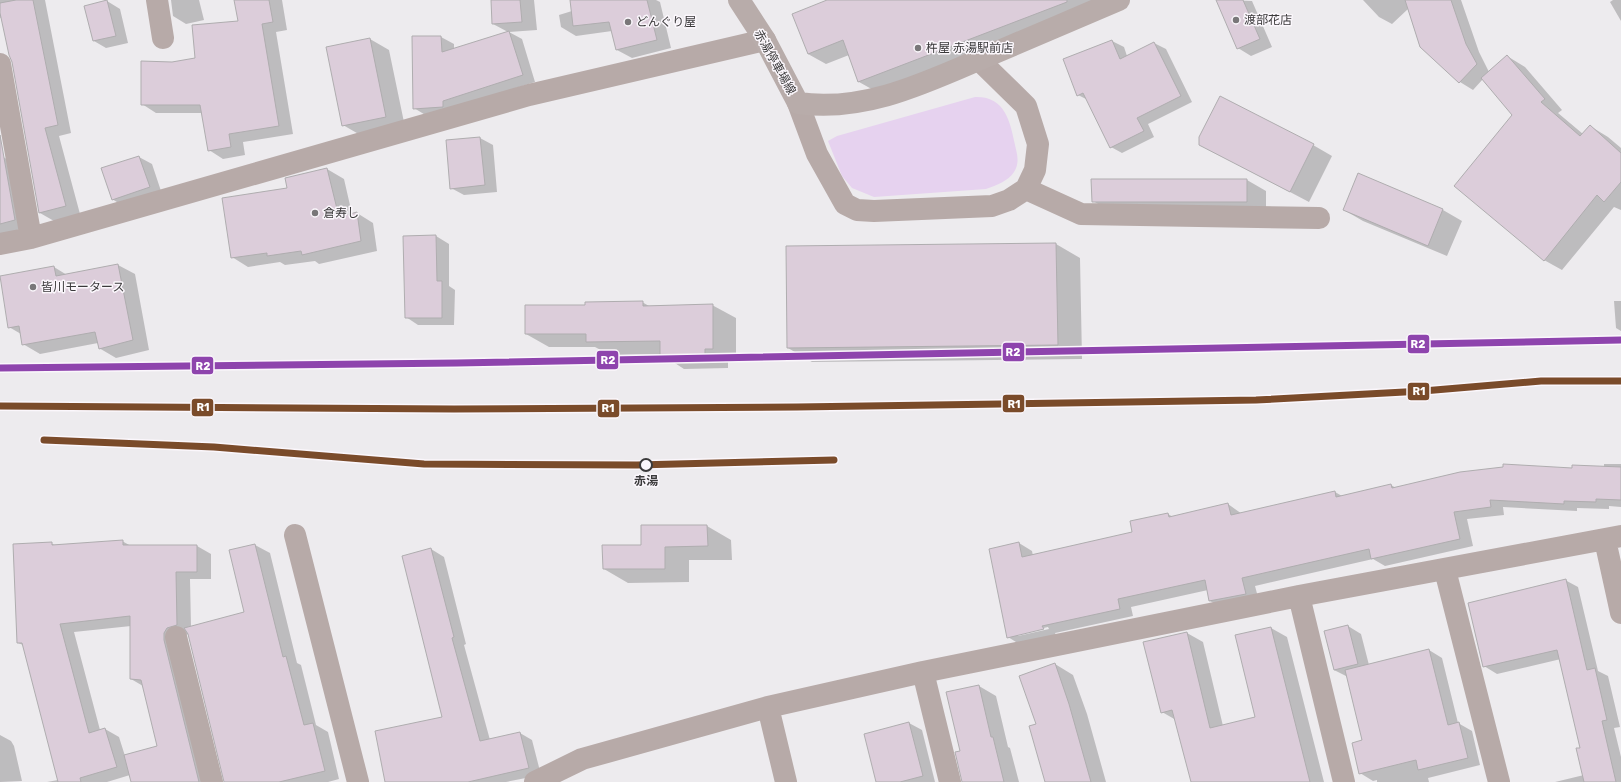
<svg xmlns="http://www.w3.org/2000/svg" width="1621" height="782" font-family="Rubik,'Noto Sans JP',sans-serif">
<style>
.green{fill:#e6d2ef}
.shadow{fill:#0003;fill-rule:evenodd}
.building{fill:#dccdda;stroke:#afadaf}
.lines{fill:none;stroke-linecap:round;stroke-linejoin:round}
.minor{stroke:#b7aaa8;stroke-width:22}
.major{stroke:#b8acaa;stroke-width:22}
.rail-casing{stroke:#b1aaaa;stroke-width:4.5}
.rail{stroke:#fbf7fc;stroke-width:3;stroke-dasharray:9;stroke-linecap:butt}
.rail-1-casing{stroke:#fbf7fc;stroke-width:10}
.rail-2-casing{stroke:#fbf7fc;stroke-width:10}
.rail-1{stroke:#7a4b2a;stroke-width:7}
.rail-2{stroke:#8e44ad;stroke-width:7}
.poi-dot{fill:#797779;stroke:#fbf7fc;stroke-width:1.5}
.stop-dot{fill:#fbf7fc;stroke:#3a393a;stroke-width:2}
.labels{text-anchor:middle;stroke-width:3;stroke-linejoin:round;paint-order:stroke}
.poi-label{font-size:12px;fill:#3a393a;stroke:#fbf7fc;text-anchor:start}
.street-label{font-size:12px;fill:#3a393a;stroke:#fbf7fc}
.stop-label{font-size:12px;font-weight:bold;fill:#3a393a;stroke:#fbf7fc}
.line-badge{stroke:#fbf7fc;stroke-width:1.5}
.badge-label{font-size:11px;text-anchor:middle;font-weight:bold;fill:#fff}
</style>
<rect width="100%" height="100%" fill="#edebee"/>
<path class="green" d="M975 97C1005 96 1010 121 1015 145 1017 154 1020 163 1014 172 1008 181 997 185 986 189L874 197 852 188 842 176 828 141 837 136Z"/>
<path class="shadow" d="M0 0H45L71 133 59 136 80 214 54 221 40 213 13 61 2 17 0 18Z
M171 0H199L204 20 186 24 173 16Z
M236 0H282L287 30 276 32 293 134 243 142 245 155 223 159 209 150 202 113H156L142 104 172 63 196 59 239 22Z
M492 0H534L537 30 509 32 522 39 535 82 427 116 414 108 413 37H441L454 44V50L508 32 493 24Z
M571 0H656L660 2 671 48 632 58 617 50 612 31 576 36 561 27 559 15 572 11Z
M830 0H1129L877 92 859 82 849 55 826 64 808 54Z
M1224 0 1252 1 1272 47 1251 56 1238 48Z
M1363 0H1461L1479 52 1489 72 1507 56 1525 67 1562 110 1558 113 1583 134 1590 126 1608 137 1621 148V210L1614 207 1562 270 1544 260 1513 115 1483 79 1473 90 1460 82 1420 47 1408 9 1392 24 1379 17Z
M1613 0H1621V21L1610 2Z
M107 1 120 9 128 43 106 48 94 41Z
M370 39 389 50 405 127 362 136 343 125Z
M1112 41 1124 47 1127 56 1154 43 1166 49 1192 102 1148 124 1154 137 1122 153 1111 147 1088 100 1078 95Z
M480 138 493 145 497 192 464 195 451 188Z
M1200 145H1313L1332 156 1309 202Z
M3 157 16 164 28 227 0 235V158Z
M139 157 152 164 162 194 125 207 112 199Z
M327 169 344 179 352 214 357 213 373 223 377 251 319 264 315 261 285 265 280 262 248 267 232 257 288 189Z
M1358 174 1443 210 1462 221 1447 256 1363 221 1344 210Z
M1247 180 1266 191V213L1112 212 1093 201Z
M436 236 449 244V286L455 290 454 325H418L406 317Z
M1056 244 1080 258 1082 359 812 362 788 348 787 247Z
M118 265 135 274 149 350 116 358 99 348 98 343 40 354 23 344 21 334 9 327 54 267 67 275Z
M1614 301H1621V331L1616 328Z
M642 302 649 306 712 305 736 318V362H728V368L684 369 661 354 610 355 595 347H549L526 334 586 306Z
M1604 464H1621V507L1609 506V509L1577 508V511L1503 507 1504 515 1467 519 1473 546 1385 566 1373 559 1255 586 1259 601 1224 609 1210 601 1208 590 1131 607 1133 616 1055 633 1057 637 1021 645 1008 637 1019 543 1032 551 1033 556 1133 533 1168 514 1173 517 1228 504 1242 514 1335 492 1342 496 1391 485 1396 488 1604 467ZM1048 627 1049 629 1018 636V634Z
M707 526 731 540 732 560H689V582L628 583 604 569 642 546Z
M122 541 131 546H197L211 554V579H190L191 627 245 613 255 545 270 553 297 663 301 665 316 725 328 732 339 779 328 782H225L189 634 182 636 211 782H133L130 775 107 782H47L58 780 23 645 18 643 51 543 56 546ZM131 626V679L143 686 158 747 125 756 119 737 105 729 100 730 74 632Z
M431 549 444 557 466 644 464 645 490 740 520 733 532 740 541 775 506 782H386L443 718Z
M1565 580 1578 587 1598 671 1608 676 1620 727 1614 728 1621 757V782H1555L1584 775 1581 748 1561 659 1497 674 1484 666Z
M1348 626 1361 634 1369 665 1429 650 1442 658 1458 723 1472 731 1480 765 1428 778 1429 782H1377V780L1373 781 1360 773 1363 741 1348 677 1334 670Z
M1271 628 1287 637 1324 782H1192L1176 720 1162 712 1187 633 1203 642 1223 726 1256 718Z
M1055 664 1073 675 1087 714 1106 782H1046L1037 725Z
M979 686 996 696 1008 747 1010 748 1019 782H964L961 751Z
M909 723 922 730 935 782H877Z
M0 735 11 741 14 746 22 781 0 782Z"/>
<path class="building" d="M16 0H33L58 125 45 128 66 206 39 213 12 62 9 55 0 13V3Z
M107 0 116 36 93 41 84 6Z
M234 0H269L273 22 262 24 279 126 229 134 231 147 208 151 200 105H141V61L172 62 195 58 192 25 238 21Z
M491 0H520L522 22 492 24Z
M570 0H647L657 40 616 50 609 22 573 26Z
M827 0H1067V2L858 82 843 40 808 54 792 14Z
M1216 0H1243L1260 39 1237 49Z
M1405 0H1451L1466 44 1477 64 1459 83 1420 47Z
M509 31 523 75 443 101V107L413 109 412 36H441L442 52Z
M370 38 386 117 342 126 326 47Z
M1112 40 1120 59 1154 42 1181 96 1137 118 1144 131 1110 148 1083 93 1077 96 1063 59Z
M1507 55 1545 99 1541 102 1580 136 1590 125 1621 153V182L1604 202 1597 195 1544 261 1454 186 1512 115 1481 78Z
M1220 96 1314 144 1290 192 1199 145V137Z
M0 135 15 220 0 224Z
M480 137 485 185 450 189 446 140Z
M139 156 150 187 112 200 101 168Z
M327 168 339 217 357 212 361 241 302 255 301 251 267 256V253L231 258 222 198 287 188 285 178Z
M1358 173 1443 209 1428 246 1343 210Z
M1091 179H1247V202H1092Z
M436 235 437 281H442V318H405L403 236Z
M1056 243 1058 345 787 348 786 246Z
M118 264 133 340 99 349 95 332 22 345 19 326 8 328 0 276 54 266 56 276Z
M643 301V306L713 304V349H705V355L660 356V341L586 342V334H525V305H585V302Z
M1503 464 1572 468V465L1621 467V500L1596 499V502L1564 501V504L1490 500 1491 507 1454 512 1460 539 1371 559 1369 549 1242 578 1246 594 1209 601 1205 580 1118 599 1120 609 1042 626 1044 629 1007 638 989 549 1019 542 1022 557 1132 532 1130 521 1168 513 1169 517 1228 503 1231 515 1335 491 1336 497 1391 484 1392 488 1460 472 1503 467Z
M641 525H707L708 546 665 547V569H603L602 545H641Z
M123 540V545H197V572H176L177 625 167 628 164 633V640L199 782H131L124 755 157 746 141 680 130 679V616L60 624 89 733 105 728 117 767 80 778 81 782H58L22 643H17L13 544 52 542V545Z
M255 544 283 657 286 656 304 725 313 723 325 771 279 782H224L188 634 184 628 244 612 229 550Z
M431 548 454 637 452 638 480 741 520 732 529 768 468 782H385L375 731 442 717 402 556Z
M1566 579 1587 670 1595 668 1607 720 1602 721 1616 782H1584L1576 748H1580L1557 650 1483 667 1468 603Z
M1348 625 1358 664 1334 670 1324 631Z
M1271 627 1310 782H1191L1172 710 1161 713 1143 642 1187 632 1210 728 1255 717 1235 635Z
M1429 649 1448 725 1459 722 1468 758 1418 770 1416 760 1359 774 1352 743 1362 740 1345 670Z
M1055 663 1069 704 1091 782H1045L1029 726 1036 724 1019 676Z
M979 685 991 737H993L1004 782H962L955 752 960 751 946 692Z
M909 722 923 776 900 782H876L864 734Z"/>
<g class="lines">
<path class="minor" d="M157 0 163 38
M0 64 31 238
M798 103 817 154 845 204 857 210 874 211 992 206 1009 200 1026 189 1035 170 1038 144 1026 106 979 60
M1026 189 1081 214 1319 218
M0 244 31 238 529 95 765 40
M295 535 358 782
M1605 540 1621 613
M1445 570 1499 782
M1299 596 1344 782
M176 637 212 782
M923 672 950 782
M768 707 786 782
M535 782 582 759 768 707 923 672 1299 596 1621 536"/>
<path class="major" d="M739 0 765 40 798 103C866 113 929 81 990 55 1033 37 1076 18 1119 0"/>
<defs>
<path id="rail" d="M637 465 834 460"/>
</defs>
<use href="#rail" class="rail-casing"/>
<use href="#rail" class="rail"/>
<defs>
<path id="rail-1" d="M0 406 454 409 797 407 1256 400 1423 391 1541 381H1621
M44 440 214 447 424 464 637 465 834 460"/>
<path id="rail-2" d="M0 368 457 363 1621 340"/>
</defs>
<use href="#rail-1" class="rail-1-casing"/>
<use href="#rail-2" class="rail-2-casing"/>
<use href="#rail-1" class="rail-1"/>
<use href="#rail-2" class="rail-2"/>
</g>
<g class="poi-dot">
<circle cx="1236" cy="20" r="4"/>
<circle cx="628" cy="22" r="4"/>
<circle cx="918" cy="48" r="4"/>
<circle cx="315" cy="213" r="4"/>
<circle cx="33" cy="287" r="4"/>
</g>
<circle class="stop-dot" cx="646" cy="465" r="6"/>
<g class="labels">
<g class="poi-label">
<text x="1244" y="24">渡部花店</text>
<text x="636" y="26">どんぐり屋</text>
<text x="926" y="52">杵屋 赤湯駅前店</text>
<text x="323" y="217">倉寿し</text>
<text x="41" y="291">皆川モータース</text>
</g>
<g class="street-label">
<text transform="translate(775 62) rotate(61)" y="4">赤湯停車場線</text>
</g>
<g class="stop-label">
<text x="646" y="485">赤湯</text>
</g>
</g>
<g class="line-badge">
<rect x="1407" y="334" width="23" height="20" rx="4" fill="#8e44ad"/>
<rect x="1002" y="342" width="23" height="20" rx="4" fill="#8e44ad"/>
<rect x="596" y="350" width="23" height="20" rx="4" fill="#8e44ad"/>
<rect x="191" y="356" width="23" height="19" rx="4" fill="#8e44ad"/>
<rect x="1407" y="382" width="23" height="19" rx="4" fill="#7a4b2a"/>
<rect x="1002" y="394" width="23" height="19" rx="4" fill="#7a4b2a"/>
<rect x="191" y="398" width="23" height="19" rx="4" fill="#7a4b2a"/>
<rect x="597" y="399" width="23" height="19" rx="4" fill="#7a4b2a"/>
</g>
<g class="badge-label">
<text x="1418" y="348">R2</text>
<text x="1013" y="356">R2</text>
<text x="608" y="364">R2</text>
<text x="203" y="370">R2</text>
<text x="1419" y="395">R1</text>
<text x="1014" y="408">R1</text>
<text x="203" y="411">R1</text>
<text x="608" y="412">R1</text>
</g>
</svg>
